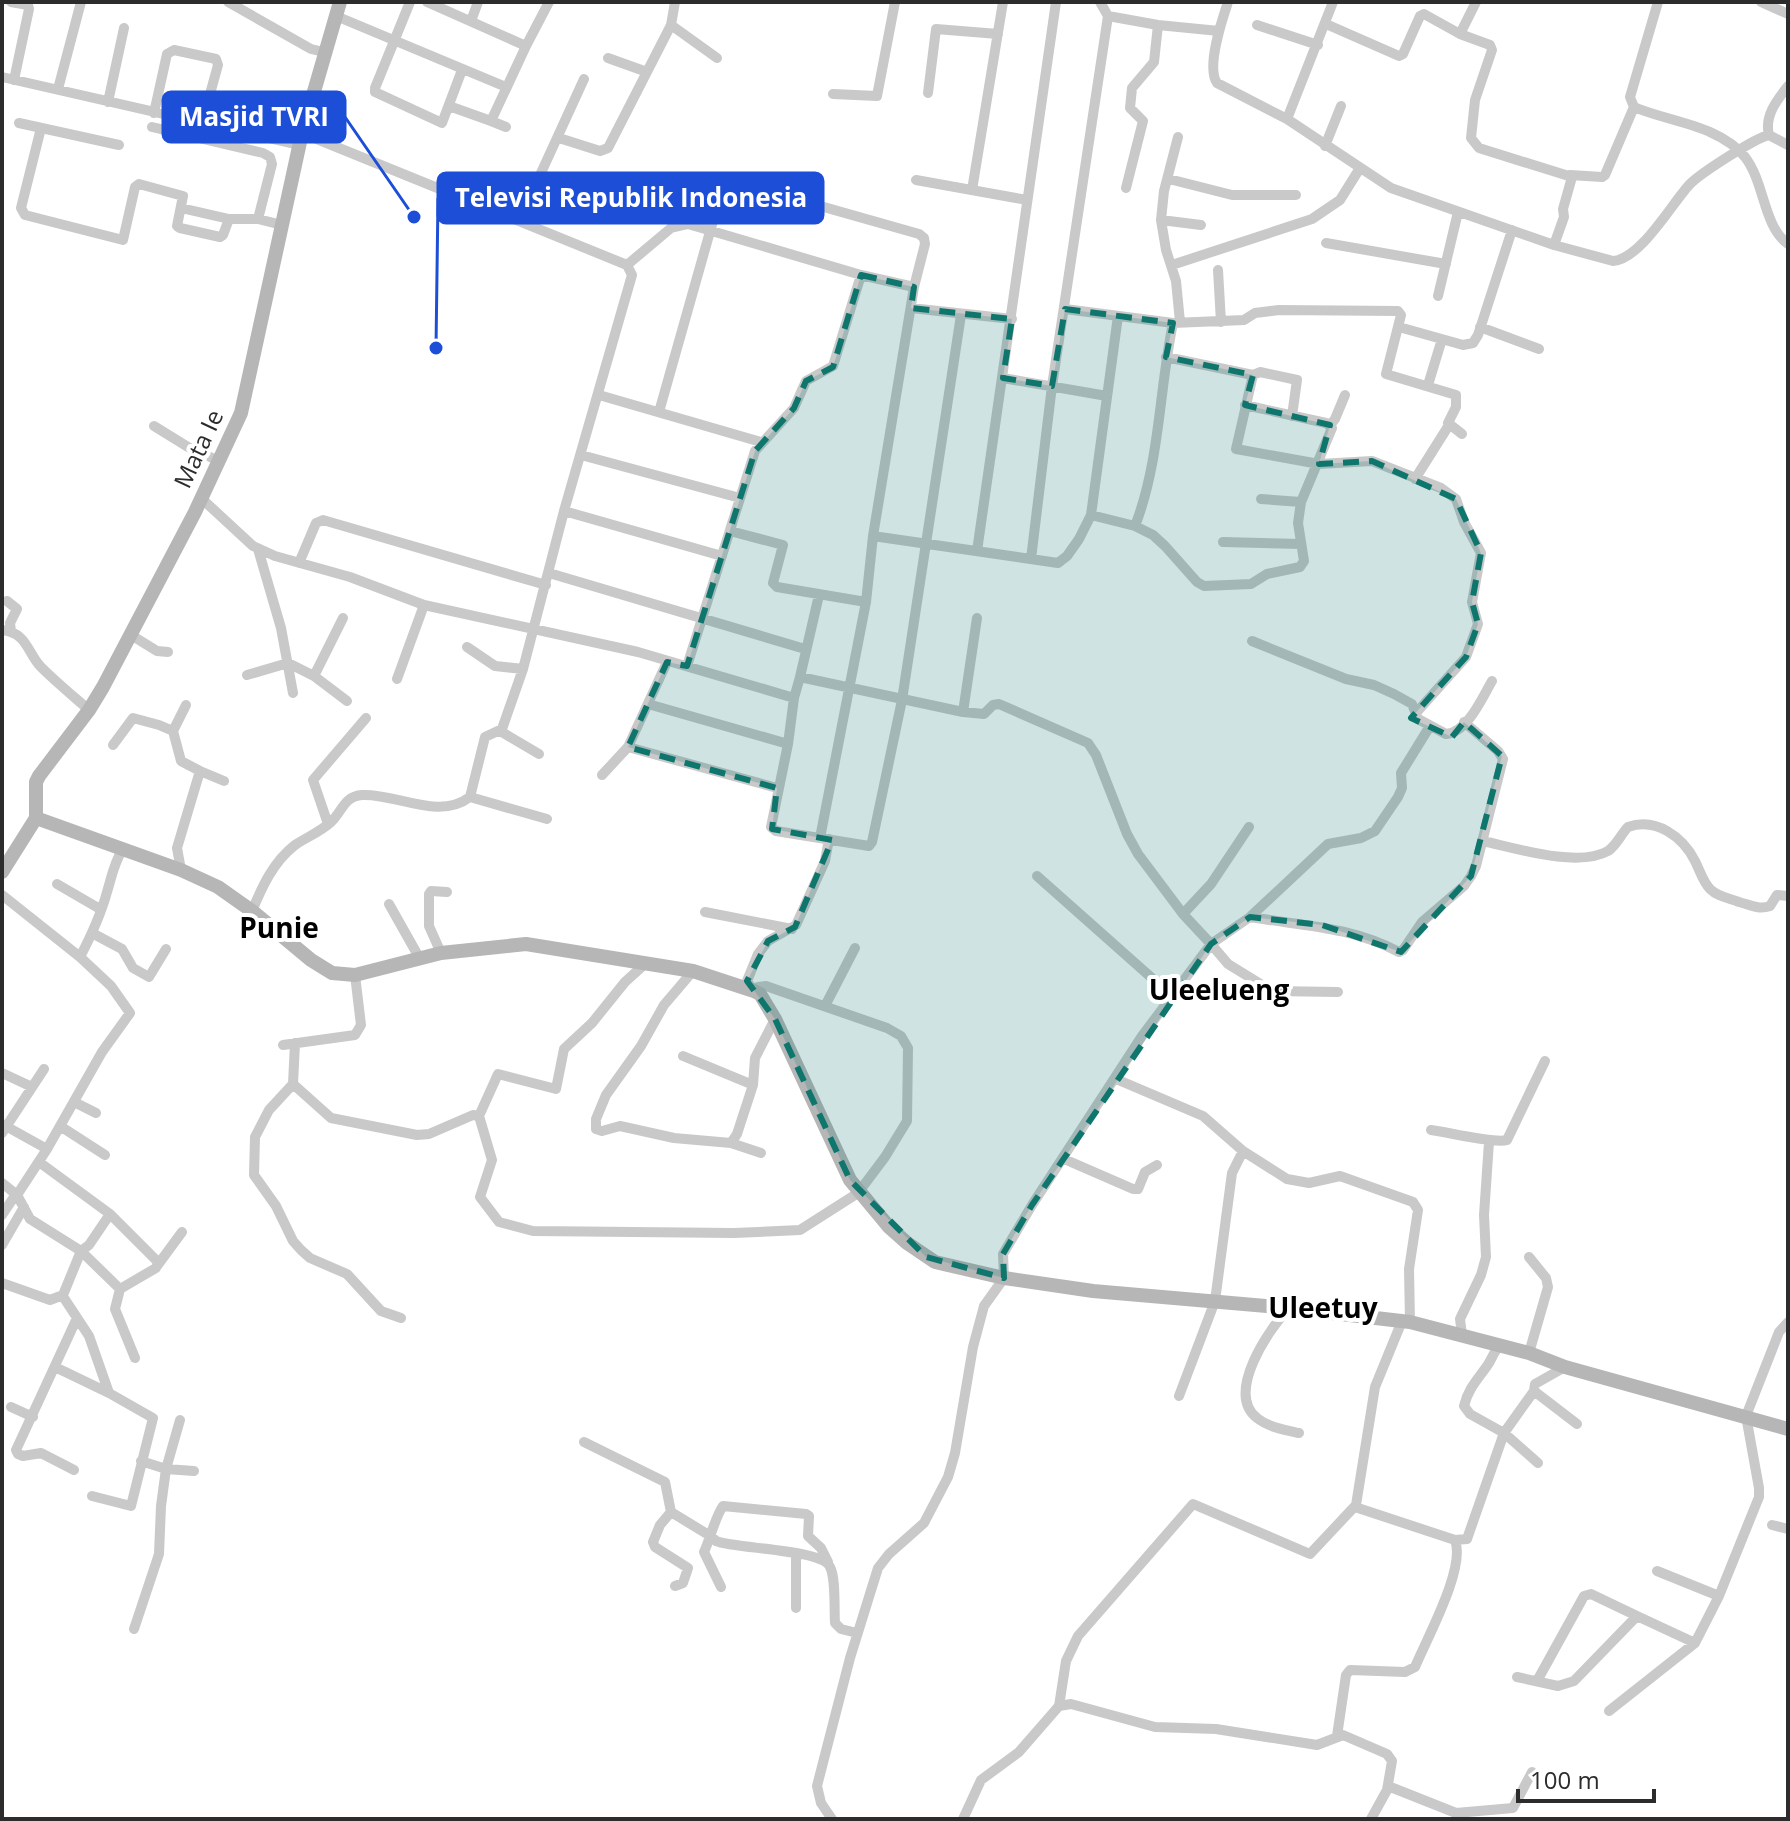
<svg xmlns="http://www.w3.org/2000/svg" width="1790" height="1821" font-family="'Open Sans',sans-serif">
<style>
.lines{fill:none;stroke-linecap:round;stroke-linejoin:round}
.street{stroke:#c9c9c9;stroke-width:10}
.secondary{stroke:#b6b6b6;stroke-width:14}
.marked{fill:#0f766e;fill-opacity:0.2;stroke:#0f766e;stroke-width:6;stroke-dasharray:16 10;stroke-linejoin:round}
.labels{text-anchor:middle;stroke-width:8;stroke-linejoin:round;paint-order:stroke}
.street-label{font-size:24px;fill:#2c2c2c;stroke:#fff}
.quarter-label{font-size:28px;font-weight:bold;fill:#000;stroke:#fff}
.leader{fill:none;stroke:#1d4ed8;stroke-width:3}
.callout-dot{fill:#1d4ed8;stroke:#fff;stroke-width:3}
.callout{fill:#1d4ed8;stroke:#1d4ed8;stroke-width:3}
.callout-label{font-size:26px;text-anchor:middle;font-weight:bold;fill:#fff}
</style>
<rect width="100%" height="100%" fill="#fff"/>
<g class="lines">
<path class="street" d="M11 2 28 5 29 9 14 80
M228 2 311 49 324 52
M410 2 375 88V92L442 123 462 70
M427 2 526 46 491 121 449 106
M1100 2 1108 16 1158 25 1219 31
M1228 2C1222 20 1206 67 1217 83L1287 119 1391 188 1554 245 1613 261C1641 259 1672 203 1690 184 1701 173 1755 138 1769 135
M1761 2 1788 14
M336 16 506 87
M471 21 478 2
M1326 24 1399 56 1403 54 1420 16 1424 14 1460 34 1490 45 1492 50 1475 100 1471 138 1479 148 1572 177 1563 209 1564 217 1554 245
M671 25 717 58
M1257 25 1318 45
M1460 34 1476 2
M526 46 549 2
M608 58 647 72
M2 77 299 145
M1788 86C1777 100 1764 116 1769 135L1788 145
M58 89 81 2
M928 93 936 29 998 34
M833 94 877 96 895 2
M108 102 124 28
M1634 107C1669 122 1719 125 1745 157 1765 183 1763 226 1788 244
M154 113 167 54 174 50 216 59 218 65 202 123
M1287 119 1333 2
M491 121 506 127
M19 123 119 145
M152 127 263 153 270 157 272 164 258 219
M41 128 21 208 25 215 123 240 135 187 139 184 183 196 177 226 180 228 220 237 223 235 229 219
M1178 137 1164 191 1161 220 1166 250 1176 281 1180 322
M559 138 600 151 608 148 671 25 675 2
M1325 146 1341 106
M1570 175 1602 177 1605 175 1634 107 1630 97 1658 2
M1169 179 1232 195H1296
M916 180 1027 200
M1126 188 1143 121 1130 108 1132 88 1154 62 1158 25
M972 190 1003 2
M181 208 229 219H258L282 225
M1161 220 1201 225
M519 221 584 79
M1326 243 1446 264
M627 265 671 228 688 224 861 275 914 287
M1172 265 1312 219 1340 200 1360 168
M1218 270 1221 322
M1438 296 1458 212
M911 308 1012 319
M1065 309 1173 323C1159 390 1160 462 1135 526
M1173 323 1244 320 1255 313 1279 310 1398 311 1401 315 1386 374 1456 395V407L1448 423 1462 434
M1399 327 1463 345 1473 343 1478 335 1512 230
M1480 327 1539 349
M1166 357 1253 375 1236 449 1319 464 1372 461 1441 488 1456 499 1464 522 1481 553 1472 602 1478 624 1466 657 1416 713
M1253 375 1260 372 1297 380 1292 416
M1003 378 1107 396
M1428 385 1442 339
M599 395 761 442
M659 412 724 182 732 181 919 234 924 238 925 244 914 287 873 536 866 602 820 838
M1330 425 1335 419 1345 395
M154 426 188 447 219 461
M581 455 740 498
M1415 479 1449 425
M201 498 253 546 275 556 350 577 424 605 638 652 794 698 800 677 963 712 984 714 993 705 999 704 1088 743 1096 755 1127 834 1138 854 1183 914 1211 944 1142 1036 1032 1205 1003 1254 1004 1278 984 1306 973 1347 955 1453 948 1477 924 1523 889 1554 878 1568 850 1658 817 1786 821 1803 832 1819
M1261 499 1301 502
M564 511 722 556
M1091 515 1135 526 1153 535 1165 546 1197 582 1204 586 1251 584 1267 574 1300 567 1304 561 1298 523 1301 502 1332 428 1326 423 1245 405
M730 531 783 545 773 583 777 587 866 602
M873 536 1058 563 1067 556 1079 539 1091 515 1118 316
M1223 542 1301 544
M258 549 281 628 293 693
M977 551 1056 2
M1031 559 1052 386 1108 16
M299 563 316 523 323 520 546 585
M549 573 805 649
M7 601 17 609 10 623 11 631
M2 630C28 633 27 653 41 667 56 682 73 696 89 710
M131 635 157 651 168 652
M1252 641 1346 679 1374 685 1394 694 1412 704 1418 719 1446 734C1467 733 1482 698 1492 681
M467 647 495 666 523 669
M687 666 755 451 794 408 806 381 833 366 861 275
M247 675 288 663 314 676 347 701
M314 676 343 618
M800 677 819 595
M397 679 424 605
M794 698 788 744 771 827 776 831 869 846 872 842 902 700 961 315
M648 704 788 744
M963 712 977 618
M173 731 186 705
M500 731 539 754
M113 745 133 718 159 725 173 731 181 761 200 771 177 848 181 870
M628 747 777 788
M200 771 224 781
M602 775 628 747 667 662
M470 797 547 819
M328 824 313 780 366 718
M1483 841C1515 848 1578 868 1608 851 1617 845 1621 834 1628 827 1656 817 1683 837 1695 861 1700 871 1703 882 1710 889 1718 897 1729 898 1739 902 1750 905 1759 910 1770 906L1777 895 1788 896
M1037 876 1171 995
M57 884 100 909
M2 895 80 957C91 936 101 914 107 892 112 876 113 866 122 850
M389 904 420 959
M252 911C262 887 273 862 295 845 307 837 320 832 331 822 342 812 344 796 362 795 396 793 438 821 470 797L485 737 502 729 523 669 564 511 632 275 627 265 302 133
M705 912 792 929
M1183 914 1211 884 1249 827
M1250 917C1303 926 1349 926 1399 952L1403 950 1422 922 1464 886 1471 876 1476 866 1503 759 1498 751 1464 722
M92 933 122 949 133 968 149 977 166 949
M441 953 429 926V894L431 891 447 892
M693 971 664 1005 641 1046 606 1095 596 1119V1129L602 1131 620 1126 674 1138 731 1143 737 1134 753 1085 755 1058 775 1019
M754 991 747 981 758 954 768 941 796 925 825 861 829 839
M1338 992 1272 991 1228 964 1211 944 1250 917 1328 844 1361 838 1375 831 1398 797 1402 788 1401 773 1430 726
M825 1006 855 948
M295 1043 293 1084 331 1118 417 1135 429 1134 473 1115 479 1116 492 1160 480 1197 499 1222 533 1231 734 1233 800 1230 858 1193 885 1157 907 1121 908 1048 901 1036 887 1028 766 986 758 987 760 994
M283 1045 355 1035 361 1025 355 975
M683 1056 753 1085
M2 1073 32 1087
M1116 1079 1203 1116 1243 1151 1287 1179 1309 1183 1340 1176 1413 1202 1418 1210 1409 1269 1410 1322
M293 1084 269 1110 255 1137 254 1175 276 1206 293 1241 301 1250 310 1258 347 1274 381 1311 401 1318
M74 1102 96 1113
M479 1116 498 1074 556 1089 564 1049 592 1023 625 982 646 963
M2 1124 47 1149
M60 1126 105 1155
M1431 1130C1447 1132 1496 1144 1507 1140L1545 1061
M2 1133 44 1069
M731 1143 761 1153
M1064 1159 1133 1189H1138L1145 1172 1157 1165
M39 1162 110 1214 89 1245 81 1251 120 1289 115 1309 135 1358
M2 1183 17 1195 30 1219 81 1251 63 1295 64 1298 89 1336 109 1393 153 1418 131 1506 92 1496
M17 1195 47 1149 102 1052 130 1013 111 986 80 957
M110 1214 158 1262 156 1268 120 1289
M2 1215 16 1194
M2 1245 24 1207
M1529 1257 1546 1278 1548 1287 1529 1353
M157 1266 182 1232
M2 1283 50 1300 63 1295
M1289 1308C1269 1329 1225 1393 1257 1418 1268 1427 1285 1430 1299 1433
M1462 1335 1460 1319 1481 1275 1486 1257 1484 1215 1489 1142
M1501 1345C1493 1351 1493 1358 1487 1366 1477 1380 1468 1389 1464 1406L1470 1414 1504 1433 1538 1463
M55 1367 109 1393
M1534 1391 1577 1424
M1179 1396 1215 1301 1232 1173 1243 1151
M11 1407 33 1417
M584 1442 665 1482 671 1512 712 1537 716 1541C736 1549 822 1549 830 1567 836 1578 834 1609 835 1623L841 1629 857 1633
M141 1461 166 1469 194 1471
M74 1470 41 1453 23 1456 18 1454 16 1450 77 1318
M1356 1505 1358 1508 1455 1540 1467 1539 1504 1433 1534 1391 1535 1384 1565 1367
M671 1512 660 1525 653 1542 655 1547 688 1568 683 1583 675 1586
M1772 1525 1788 1529
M796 1554V1608
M1657 1571 1719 1596
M721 1587 704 1552C710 1539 716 1515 723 1506L806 1514 809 1516 808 1536 821 1548 828 1562
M134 1629 159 1554 161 1506 166 1469 180 1420
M1517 1677 1558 1686 1574 1681 1637 1616 1695 1643
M1537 1681 1584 1596 1591 1594 1637 1616
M1059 1706 1066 1661 1078 1636 1193 1504 1310 1554 1356 1505 1375 1387 1402 1321
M1609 1711 1695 1643 1719 1596 1759 1497V1488L1746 1416 1779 1332 1788 1322
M1337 1736 1346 1675 1350 1670 1405 1672 1415 1667C1427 1638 1466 1568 1455 1540
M1388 1786 1456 1813 1513 1808 1532 1772
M963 1819 981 1780 1019 1752 1059 1706 1071 1704 1155 1727 1216 1729 1317 1745 1343 1735 1387 1754 1392 1761 1387 1790 1371 1819"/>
<path class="secondary" d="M36 818 181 870 218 887 252 911 311 960 332 973 355 975 441 953 526 944 693 971 754 991 760 994 775 1019 850 1180 889 1227 907 1243 935 1262 1004 1278 1093 1291 1289 1308 1410 1322 1529 1353 1565 1367 1788 1429
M2 872 36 818V782L39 776 89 710 103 687 195 512 241 413 302 133 340 2"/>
</g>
<path class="marked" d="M861 275 914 287 911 308 1012 319 1003 378 1052 386 1065 309 1173 323 1166 357 1253 375 1245 405 1330 425 1319 464 1372 461 1456 499 1481 553 1472 602 1478 624 1466 657 1411 718 1452 737 1464 722 1502 756 1471 876 1401 952 1322 925 1250 917 1211 944 1032 1205 1003 1254 1004 1278 926 1257 850 1180 775 1019 747 981 768 941 795 927 832 840 772 829 777 788 628 747 667 662 687 666 755 451 794 408 806 381 833 367Z"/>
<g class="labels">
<g class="street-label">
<text transform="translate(199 449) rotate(-65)" y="8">Mata Ie</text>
</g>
<g class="quarter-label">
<text x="279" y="938">Punie</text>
<text x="1219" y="1000">Uleelueng</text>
<text x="1323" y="1318">Uleetuy</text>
</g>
</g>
<path class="leader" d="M414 217L345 117M436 348L438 198"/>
<g class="callout-dot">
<circle cx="414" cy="217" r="8"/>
<circle cx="436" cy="348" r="8"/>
</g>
<g class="callout">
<rect x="163" y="92" width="182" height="50" rx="8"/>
<rect x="438" y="173" width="385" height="50" rx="8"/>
</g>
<g class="callout-label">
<text x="254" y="126">Masjid TVRI</text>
<text x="631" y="207">Televisi Republik Indonesia</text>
</g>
<rect width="1790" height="1821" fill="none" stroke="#2c2c2c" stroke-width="8"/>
<path d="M1518 1789v12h136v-12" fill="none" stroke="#2c2c2c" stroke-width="4"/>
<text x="1530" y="1789" font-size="24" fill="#2c2c2c" stroke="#ffffff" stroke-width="6" paint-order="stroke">100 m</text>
</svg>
